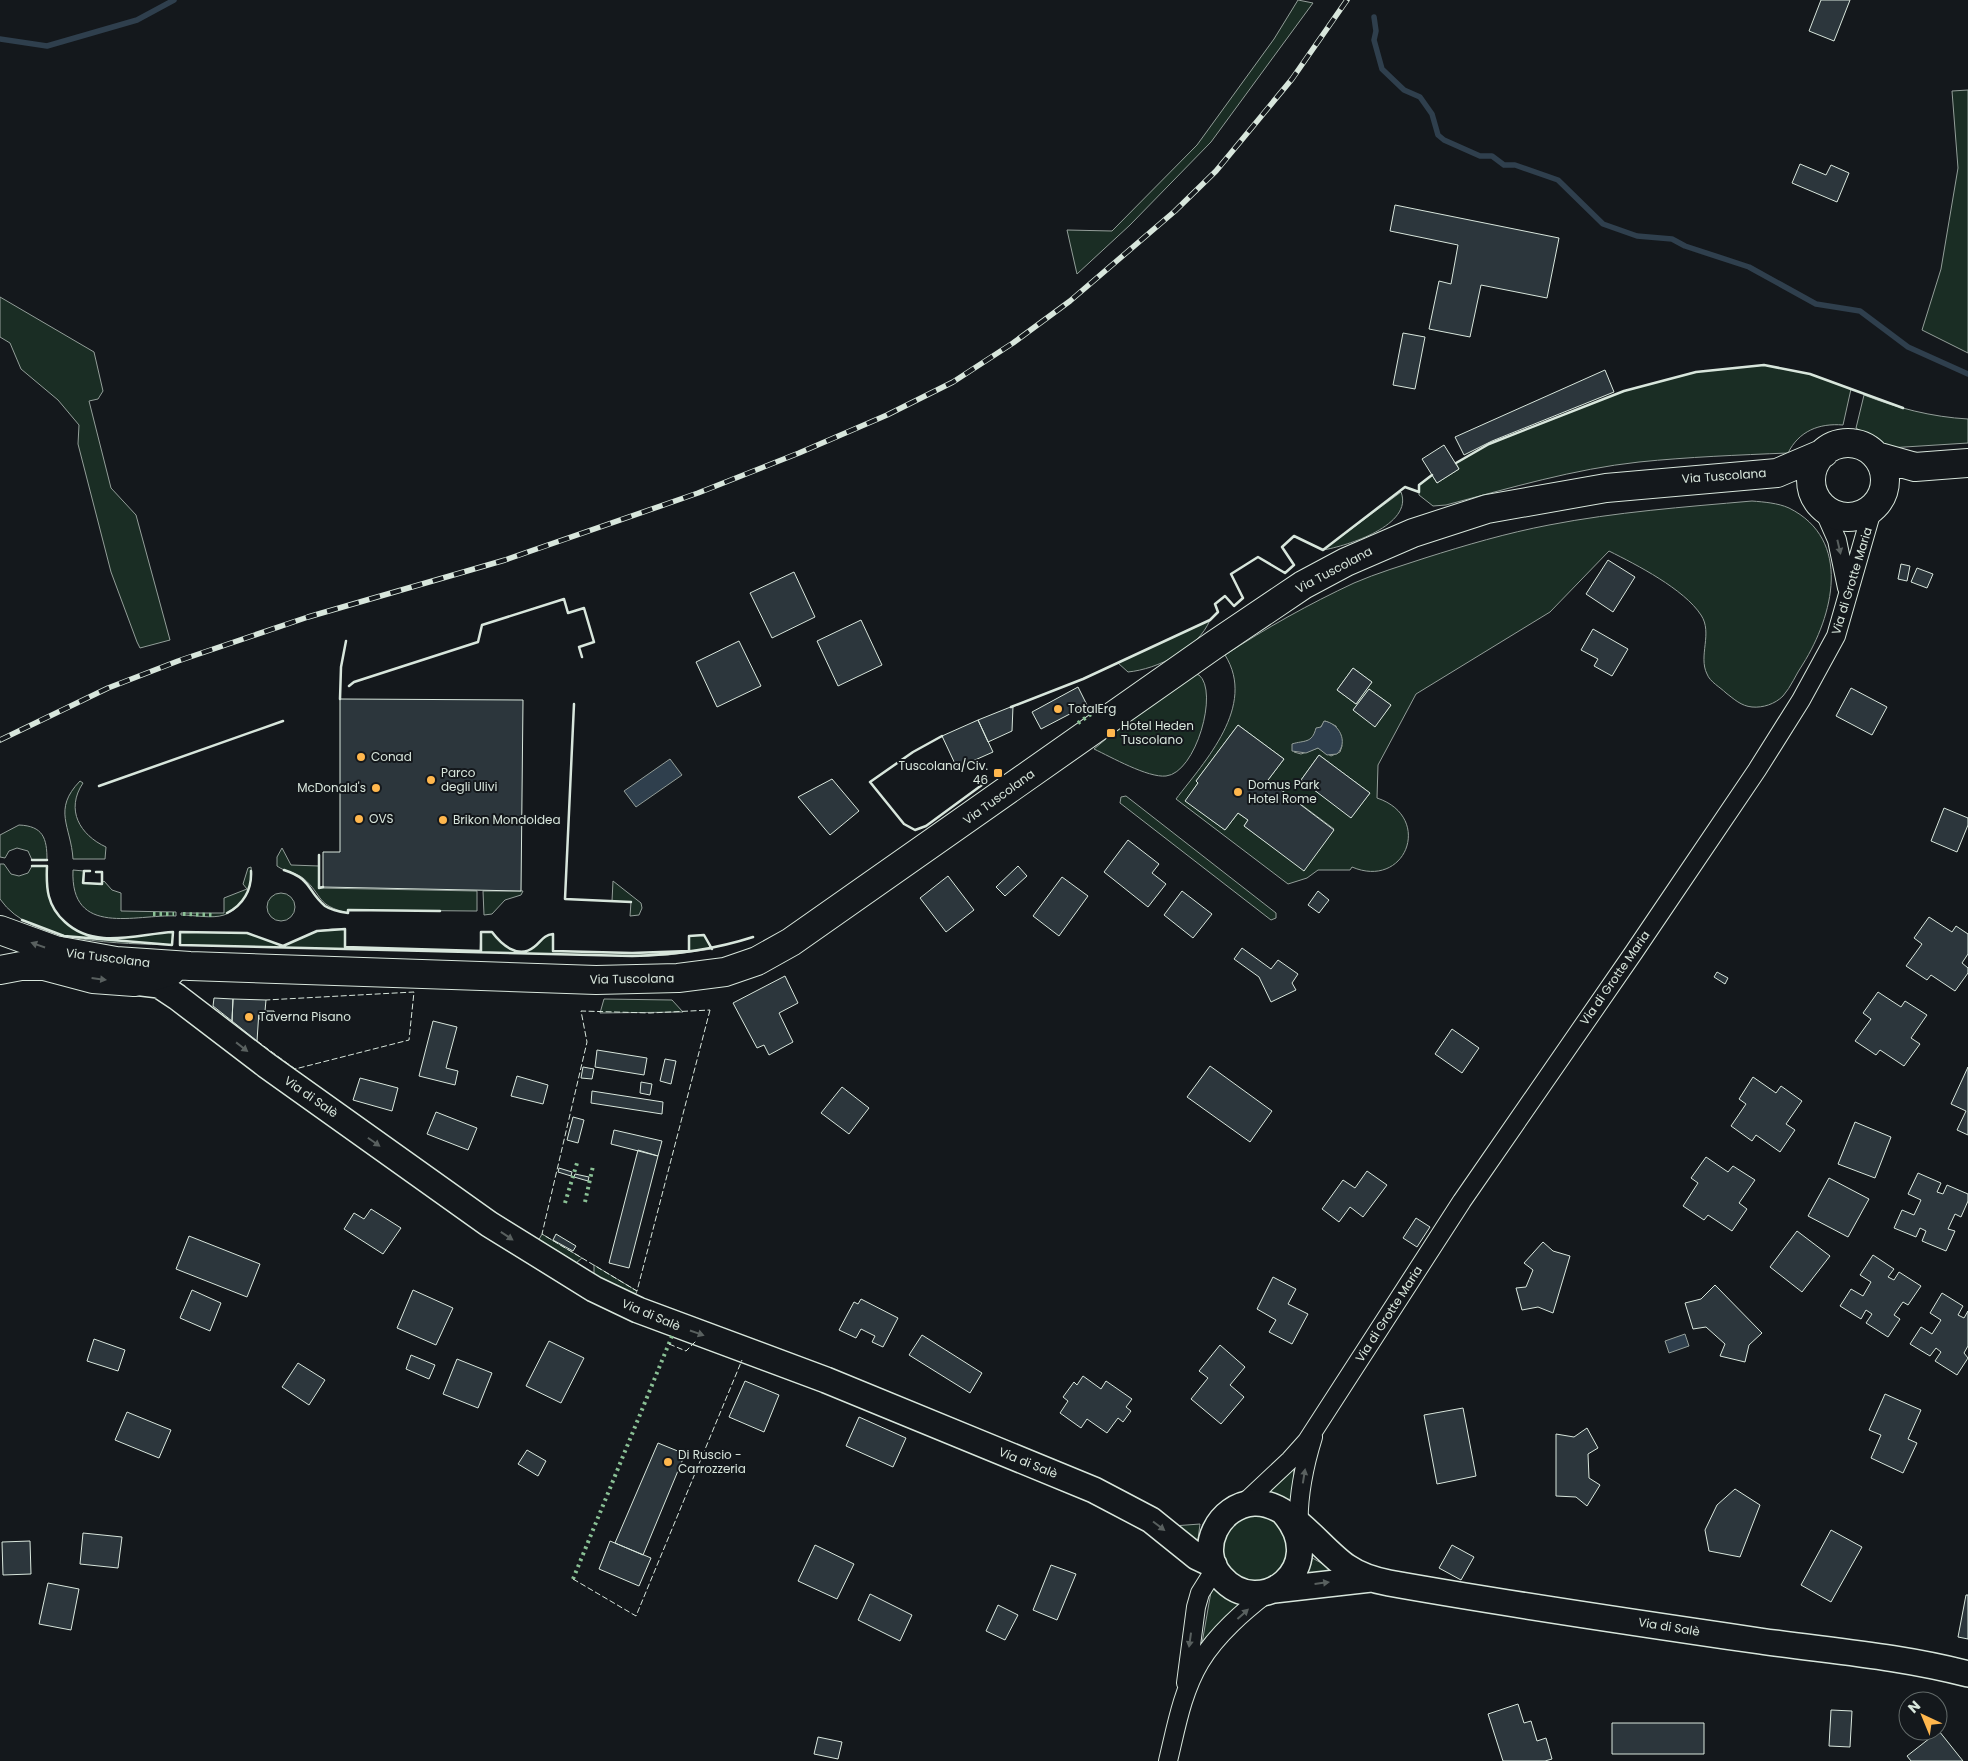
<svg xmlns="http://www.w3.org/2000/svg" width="1968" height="1761" font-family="Poppins,sans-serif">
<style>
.green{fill:#1a2d24;stroke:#939e99;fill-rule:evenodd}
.water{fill:#2f3f4d;stroke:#939e99}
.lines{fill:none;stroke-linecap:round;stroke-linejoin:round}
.stream{stroke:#2f3f4d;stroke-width:5.5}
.building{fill:#2c363c;stroke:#d8e6dc}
.minor-casing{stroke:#d8e6dc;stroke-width:20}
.secondary-casing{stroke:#d8e6dc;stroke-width:28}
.primary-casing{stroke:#d8e6dc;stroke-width:30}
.minor{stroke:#14181c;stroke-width:18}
.secondary{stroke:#14181c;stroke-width:25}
.primary{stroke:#14181c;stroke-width:28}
.rail-casing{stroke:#d8e6dc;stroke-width:5.5}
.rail{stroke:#14181c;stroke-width:4;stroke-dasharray:11;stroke-linecap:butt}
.hedge{stroke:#8ac095;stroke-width:4;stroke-dasharray:2.5 4;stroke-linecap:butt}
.fence{stroke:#d8e6dc;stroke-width:1;stroke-dasharray:6 2.5;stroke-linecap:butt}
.wall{stroke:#d8e6dc;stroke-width:2.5}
.oneway{fill:#59605f}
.poi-dot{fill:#ffb74d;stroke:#14181c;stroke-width:2}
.labels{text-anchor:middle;stroke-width:4;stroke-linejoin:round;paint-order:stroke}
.street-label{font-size:12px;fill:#d8e6dc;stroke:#14181c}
.poi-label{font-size:12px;fill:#d8e6dc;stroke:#14181c;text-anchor:start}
</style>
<rect width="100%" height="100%" fill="#14181c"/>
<path class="green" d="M1298 0 1313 3 1211 142 1130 225 1077 274 1067 230 1112 231 1197 145 1274 39Z
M1968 90V353L1922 330 1941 269 1958 168 1952 91Z
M0 297 94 352 103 391 98 399 89 401 111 488 136 515 170 640 140 648 137 642 111 572 78 444 79 425 58 400 21 369 10 343 0 337Z
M1764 365 1810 374 1851 389 1843 425C1819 423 1799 431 1788 453 1738 455 1688 457 1639 462 1574 469 1510 488 1446 505L1433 506 1419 495V485L1432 475 1437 483 1459 469 1456 463 1489 444 1624 391 1696 372Z
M1864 395C1897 408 1932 417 1968 419V443L1873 449 1865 434 1856 428Z
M1401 492C1414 525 1347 546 1323 550Z
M1752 501C1764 502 1778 503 1789 508 1853 540 1833 616 1803 664 1796 674 1791 687 1783 696 1775 704 1763 708 1752 707 1741 706 1734 699 1726 693 1720 687 1710 682 1707 674 1698 656 1713 633 1701 615 1684 589 1637 565 1609 551L1550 612 1416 694 1378 765 1377 798C1434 817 1406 890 1352 867L1350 870H1318L1307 878 1288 884 1176 799C1205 761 1257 706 1225 655 1266 628 1309 604 1354 583 1377 573 1401 566 1425 558 1466 545 1507 533 1549 525 1616 512 1684 507 1752 501ZM1353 668 1372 682 1356 704 1337 690ZM1369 689 1391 705 1375 726 1353 710ZM1325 721 1336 726 1342 746 1340 752 1331 756 1318 748 1301 754 1294 752 1301 743 1312 739ZM1238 725 1284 759 1268 780 1334 829 1304 870 1244 826 1248 820 1238 813 1225 830 1186 801 1198 783 1196 781ZM1319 755 1370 793 1351 817 1301 780Z
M1210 620C1198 649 1158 669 1128 672L1118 663Z
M1195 674 1199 675C1219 691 1196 773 1166 776 1148 778 1111 757 1094 749L1119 728Z
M80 781 83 783C65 810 80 835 106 847L105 859H73C71 826 52 810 80 781Z
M1126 796 1276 913V918L1271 920 1120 803 1121 797Z
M19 825C43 826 47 838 47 860H32L28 851 17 848 9 851 5 858 0 857V835Z
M282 848 291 865 319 866V888L477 891V911L349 910 348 913C315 905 324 896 303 878 295 872 285 872 277 866V857Z
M0 864H4L11 874 19 876 28 873 32 866H47C46 888 47 906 65 922 95 950 137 934 173 932L172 945C122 943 31 945 0 899Z
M251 867C254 886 243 908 224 915 212 919 194 915 181 915V913H224V898L247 889 243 884 248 868Z
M73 870 84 871V883L101 884 104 881 112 890 121 893V911L176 912V916C136 914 70 938 73 870Z
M613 881 641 903 642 908 639 915 630 916 631 902 612 901Z
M483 891H523L521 895 505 900 492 914 484 915Z
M267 907a14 14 0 1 1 28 0a14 14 0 1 1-28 0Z
M332 929H345V947L480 951 481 932H492C501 944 518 960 534 947 541 942 543 935 553 934V951L632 953 689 951V936L704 935 712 949 668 955 632 956 180 945V932L247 933 283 946 317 931Z
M604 999 672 1000 683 1012 600 1013Z
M542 1234 582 1258 576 1263 537 1243Z
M594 1265 637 1291 634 1298 594 1276Z
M1294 1465 1293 1507 1264 1493Z
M1253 1514 1264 1515 1275 1520 1291 1550C1289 1556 1286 1566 1282 1571 1280 1574 1275 1576 1272 1577 1231 1601 1196 1533 1253 1514Z
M1200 1524 1197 1547 1173 1526Z
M1309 1556 1340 1574H1305Z
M1212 1586 1230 1600 1246 1603 1201 1649Z"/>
<path class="water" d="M1324 721C1339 723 1349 742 1337 754L1327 755 1318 748 1306 753 1292 751V744C1304 740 1312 744 1316 728L1321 727Z
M670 759 682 775 636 807 624 791Z
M1685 1334 1689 1346 1669 1353 1665 1341Z"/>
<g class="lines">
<path class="stream" d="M1374 17 1376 31 1374 40 1382 69 1404 90 1420 97 1432 114 1438 135 1444 140 1480 156H1492L1504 165H1515L1558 180 1603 224 1637 236 1672 239 1685 246 1749 267 1816 304 1860 311 1908 347 1968 374
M0 39 47 46 137 20 174 0"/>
</g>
<path class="building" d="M1821 0H1850L1834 41 1809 31Z
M1800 164 1826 175 1831 165 1849 173 1837 202 1792 183Z
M1395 205 1559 238 1547 298 1481 285 1470 337 1429 329 1439 281 1451 284 1458 245 1390 231Z
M1403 333 1425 337 1415 389 1393 385Z
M1605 370 1614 392 1492 441 1464 455 1455 437Z
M1444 445 1459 469 1437 483 1422 459Z
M1608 560 1635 577 1613 612 1586 594Z
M1901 564 1910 566 1907 581 1898 579Z
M1917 568 1933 574 1927 588 1911 582Z
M794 572 815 617 772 638 750 593Z
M861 620 882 665 838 686 817 641Z
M1593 629 1628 649 1612 676 1594 666 1598 659 1581 650Z
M739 641 761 686 717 707 696 662Z
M1353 668 1372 682 1356 704 1337 690Z
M1078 687 1087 705 1041 729 1032 712Z
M1851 688 1887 707 1872 735 1836 716Z
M1369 689 1391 705 1375 727 1353 710Z
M340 699 523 700 521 891 323 887V852H340Z
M1013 706 1012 731 988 742 978 720Z
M978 720 993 752 957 768 942 736Z
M1238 725 1284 759 1268 780 1334 830 1304 871 1244 826 1248 820 1238 813 1225 830 1185 801 1198 783 1196 781Z
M1319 755 1370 793 1351 818 1301 780Z
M832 779 859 811 830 835 798 797Z
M1944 808 1968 818V825L1957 852 1931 841Z
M1128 840 1159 864 1152 873 1166 884 1148 907 1104 872Z
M1018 866 1027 876 1005 896 996 887Z
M948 876 974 910 946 932 920 898Z
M1062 877 1088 896 1059 936 1033 916Z
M1182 891 1212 914 1193 938 1164 915Z
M1318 891 1329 900 1319 913 1308 905Z
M1929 917 1952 932 1956 926 1968 934V954L1962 963 1968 968V973L1955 991 1931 975 1927 980 1906 966 1922 944 1914 938Z
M1242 948 1271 969 1278 960 1298 974 1292 983 1296 990 1271 1002 1259 977 1234 959Z
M1717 972 1728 978 1725 984 1714 977Z
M785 976 798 1003 779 1013 793 1042 769 1055 764 1045 757 1048 733 1003Z
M1878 992 1901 1007 1905 1001 1927 1015 1911 1038 1920 1044 1904 1066 1880 1050 1876 1055 1855 1041 1871 1019 1863 1013Z
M214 998 233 999 232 1021 213 1006Z
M233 999 266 1000 265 1011H259L257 1041 232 1021Z
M259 1011H274V1020L259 1019Z
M433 1021 457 1027 446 1068 458 1071 455 1085 419 1076Z
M1452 1029 1479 1048 1462 1073 1435 1054Z
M597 1050 647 1058 644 1075 595 1067Z
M665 1059 676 1061 671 1084 660 1081Z
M1210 1066 1272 1111 1250 1142 1187 1097Z
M583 1067 594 1069 592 1079 581 1078Z
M1968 1067V1135L1957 1130 1966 1111 1951 1104Z
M517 1076 548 1085 543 1104 511 1096Z
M1753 1077 1776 1093 1781 1086 1802 1101 1786 1124 1795 1130 1780 1152 1756 1135 1752 1141 1731 1126 1746 1104 1739 1099Z
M360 1078 398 1088 392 1111 353 1100Z
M641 1082 652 1084 650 1095 640 1093Z
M842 1087 869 1108 849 1134 821 1113Z
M592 1091 663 1102 662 1114 591 1103Z
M436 1112 477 1128 468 1150 427 1134Z
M573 1117 584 1120 578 1143 567 1140Z
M1855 1122 1891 1137 1875 1178 1838 1164Z
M614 1130 662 1141 658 1156 611 1144Z
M638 1150 658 1156 629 1268 609 1263Z
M1706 1157 1728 1172 1733 1166 1755 1180 1739 1203 1747 1209 1732 1231 1708 1215 1704 1220 1683 1206 1698 1183 1691 1178Z
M559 1168 572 1172 571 1176 558 1172Z
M1367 1171 1387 1185 1363 1217 1350 1207 1339 1222 1322 1209 1343 1180 1355 1188Z
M1918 1173 1941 1183 1937 1192 1943 1194 1947 1185 1968 1194V1201L1961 1217 1955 1214 1948 1229 1955 1231 1946 1251 1922 1241 1926 1231 1920 1228 1916 1237 1894 1228 1902 1210 1914 1215 1921 1200 1908 1194Z
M575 1174 589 1177 588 1181 574 1177Z
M1829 1178 1869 1199 1848 1237 1808 1216Z
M371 1209 401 1228 383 1254 344 1229 354 1213 364 1219Z
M1416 1218 1430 1227 1417 1247 1403 1238Z
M1797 1231 1830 1256 1802 1292 1770 1267Z
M556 1234 576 1246 573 1251 553 1240Z
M189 1236 260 1264 247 1297 176 1269Z
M1543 1242 1553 1251 1570 1256 1553 1313 1538 1307 1522 1310 1516 1288 1526 1287 1533 1270 1524 1263Z
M1873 1255 1894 1269 1888 1277 1894 1280 1899 1272 1921 1286 1908 1305 1903 1302 1894 1315 1900 1319 1888 1337 1866 1323 1872 1314 1866 1310 1861 1319 1840 1306 1851 1289 1863 1296 1871 1282 1860 1275Z
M1273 1277 1296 1289 1288 1304 1308 1314 1292 1344 1269 1332 1276 1320 1257 1309Z
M1715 1285 1762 1333 1749 1345 1745 1362 1720 1356 1725 1344 1706 1327 1693 1329 1685 1303 1701 1299Z
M192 1290 221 1303 210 1331 180 1318Z
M413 1290 453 1308 436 1345 397 1328Z
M1942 1293 1963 1306 1958 1315 1964 1318 1968 1311V1346L1964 1353 1968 1358 1957 1375 1935 1361 1941 1352 1936 1348 1930 1356 1910 1344 1921 1327 1932 1334 1941 1320 1930 1313Z
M861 1299 898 1318 883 1347 872 1342 875 1336 861 1329 856 1338 839 1330 854 1302 858 1304Z
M922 1335 982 1373 970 1393 909 1355Z
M94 1339 125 1350 118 1371 87 1361Z
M549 1341 584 1358 561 1403 526 1386Z
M1220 1345 1245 1367 1230 1385 1244 1397 1221 1424 1191 1399 1208 1378 1199 1371Z
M411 1355 435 1365 429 1379 406 1369Z
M457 1359 492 1373 478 1408 443 1394Z
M298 1363 325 1380 309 1405 282 1387Z
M1083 1376 1101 1389 1106 1381 1132 1399 1126 1407 1131 1411 1123 1422 1118 1418 1107 1433 1087 1419 1081 1428 1060 1413 1068 1401 1063 1397 1074 1382 1077 1385Z
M745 1381 779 1395 764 1432 729 1417Z
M1885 1394 1921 1410 1908 1439 1917 1443 1903 1473 1871 1458 1881 1435 1869 1430Z
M1463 1408 1476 1476 1437 1484 1424 1415Z
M127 1412 171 1430 159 1458 115 1440Z
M859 1417 906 1438 893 1467 846 1446Z
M1587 1428 1598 1448 1588 1454 1589 1478 1600 1485 1587 1506 1576 1497 1556 1496V1434L1574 1437Z
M658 1443 685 1454 643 1555 615 1543Z
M527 1450 546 1461 538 1476 518 1464Z
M1735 1489 1760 1505 1740 1557 1709 1551 1705 1530 1717 1505Z
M1831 1530 1862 1547 1831 1602 1801 1585Z
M83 1533 122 1537 118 1568 80 1564Z
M30 1541 31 1574 3 1575 2 1542Z
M610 1541 651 1558 639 1586 599 1569Z
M815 1545 854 1564 837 1599 798 1581Z
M1452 1545 1474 1557 1461 1580 1439 1568Z
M1051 1565 1076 1574 1057 1620 1033 1610Z
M48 1583 79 1589 71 1630 39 1624Z
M870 1594 912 1615 900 1641 858 1620Z
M1966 1595H1968V1639L1958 1637Z
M998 1605 1018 1615 1005 1640 986 1631Z
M1518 1704 1524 1723 1531 1721 1537 1741 1546 1738 1552 1759 1545 1761H1503L1488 1714Z
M1831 1710 1852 1711 1850 1747 1829 1746Z
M1612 1723H1704V1754H1612Z
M1939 1731 1963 1761H1911L1907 1756Z
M818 1737 842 1742 838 1759 814 1754Z"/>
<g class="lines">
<defs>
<path id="minor" d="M1822 506 1837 540 1847 588
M1241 1506 1290 1460 1307 1441 1462 1201 1634 952 1757 770 1801 700 1836 636 1873 507
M1299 1532C1297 1501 1304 1466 1313 1437
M1186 1683 1196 1607 1200 1593 1215 1569
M1168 1761C1176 1728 1182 1692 1200 1662 1217 1634 1244 1611 1270 1591"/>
<path id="secondary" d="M134 982 159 985 177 997 266 1065 489 1224 594 1289 638 1310 826 1380 1094 1490 1151 1520 1197 1557 1214 1565
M1284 1513C1331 1567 1260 1622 1221 1577 1196 1549 1219 1505 1254 1503 1289 1501 1320 1549 1347 1567 1360 1576 1373 1580 1389 1583 1512 1605 1636 1623 1760 1641 1830 1651 1899 1656 1968 1674
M1274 1590 1371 1579"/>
<path id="primary" d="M1811 480a37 37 0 1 1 74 0a37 37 0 1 1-74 0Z
M1876 456 1915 467 1968 463
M0 930 55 950 116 961 190 966 596 980 678 978 725 972 757 961 791 942 1214 645 1303 585 1346 562 1413 533 1487 509 1606 488 1777 473 1824 453
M0 970 21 966H44L93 979 134 982 171 971"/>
</defs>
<use href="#minor" class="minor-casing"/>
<use href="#secondary" class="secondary-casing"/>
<use href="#primary" class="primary-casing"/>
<use href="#minor" class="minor"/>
<use href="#secondary" class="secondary"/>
<use href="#primary" class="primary"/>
<defs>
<path id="rail" d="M0 740 108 688 178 661 308 617 505 560 698 493 799 453 887 415 953 382 1013 343 1070 301 1175 211 1216 171 1292 79 1347 0"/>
</defs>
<use href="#rail" class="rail-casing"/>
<use href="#rail" class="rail"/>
<path class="hedge" d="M1078 723 1103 706
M153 914H174
M183 914 215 915
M585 1202 593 1166
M565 1203 577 1163
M573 1579 672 1336"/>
<path class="fence" d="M710 1010 637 1291 542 1234 587 1042 581 1011 650 1013Z
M257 1041 295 1069 409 1040 414 992 266 1000
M669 1344 686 1351 696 1341
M573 1579 636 1616 742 1360"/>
<path class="wall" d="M1456 463 1489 444 1624 391 1696 372 1764 365 1810 374 1903 408
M349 686 354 682 478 642 482 625 564 599 568 613 584 608 594 642 579 647 582 657
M340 699 341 667 346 641
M574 704 565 899 631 902
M1011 707 1083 679 1210 620 1218 612 1215 604 1225 596 1234 606 1243 598 1231 574 1258 557 1285 573 1294 565 1282 547 1294 536 1323 550 1405 487 1419 492V485L1432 475
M942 736 913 752 870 782 904 824 915 830 926 826 986 782
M99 786 283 721
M319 855V888L323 887
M32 860H47
M284 870C312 879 307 891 325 906 331 910 341 912 348 913V910L440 911
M90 871H84L83 883 102 884V872H96
M227 913C243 905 252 890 251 871
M22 920 64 936 172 945 173 932C137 934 95 950 65 922 47 906 46 888 47 866H32
M712 949 704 935 689 936V951L632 953 553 951V934C543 935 541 942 534 947 518 960 501 944 492 932H481V951L345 947V929L317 931 283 946 247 933 180 932V945L632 956C675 955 713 950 753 937"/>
</g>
<defs><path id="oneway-solid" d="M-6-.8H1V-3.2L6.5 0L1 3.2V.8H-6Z" transform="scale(1.25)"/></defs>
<g class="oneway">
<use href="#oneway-solid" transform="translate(1839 547) rotate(77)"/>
<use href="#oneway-solid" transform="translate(38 945) rotate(-161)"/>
<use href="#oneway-solid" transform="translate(99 979) rotate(7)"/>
<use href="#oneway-solid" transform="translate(242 1047) rotate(38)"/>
<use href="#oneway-solid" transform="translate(374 1142) rotate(35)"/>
<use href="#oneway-solid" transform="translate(507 1236) rotate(34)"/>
<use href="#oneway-solid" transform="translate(697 1333) rotate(19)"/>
<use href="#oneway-solid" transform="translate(1304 1476) rotate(-81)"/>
<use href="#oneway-solid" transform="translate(1159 1526) rotate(37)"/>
<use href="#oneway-solid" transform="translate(1322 1583) rotate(-7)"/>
<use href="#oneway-solid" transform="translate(1243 1614) rotate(-42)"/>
<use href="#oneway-solid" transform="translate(1190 1640) rotate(98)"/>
</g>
<g class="poi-dot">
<circle cx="1058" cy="709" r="5"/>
<rect x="1106" y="728" width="10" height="10" rx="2.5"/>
<circle cx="361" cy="757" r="5"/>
<rect x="993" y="768" width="10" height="10" rx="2.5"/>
<circle cx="431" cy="780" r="5"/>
<circle cx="376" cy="788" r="5"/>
<circle cx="1238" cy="792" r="5"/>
<circle cx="359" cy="819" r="5"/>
<circle cx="443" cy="820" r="5"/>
<circle cx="249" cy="1017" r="5"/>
<circle cx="668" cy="1462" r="5"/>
</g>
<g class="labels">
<g class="street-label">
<text transform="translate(1724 476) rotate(-4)" y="4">Via Tuscolana</text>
<text transform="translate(1334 570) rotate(-28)" y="4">Via Tuscolana</text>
<text transform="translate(1852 581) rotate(-73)" y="4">Via di Grotte Maria</text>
<text transform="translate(999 797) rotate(-36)" y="4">Via Tuscolana</text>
<text transform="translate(108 958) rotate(7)" y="4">Via Tuscolana</text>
<text transform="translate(1615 978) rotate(-55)" y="4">Via di Grotte Maria</text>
<text transform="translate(632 979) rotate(-1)" y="4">Via Tuscolana</text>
<text transform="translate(311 1097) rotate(35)" y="4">Via di Salè</text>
<text transform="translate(1389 1314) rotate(-57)" y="4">Via di Grotte Maria</text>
<text transform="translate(651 1315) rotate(23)" y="4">Via di Salè</text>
<text transform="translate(1028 1463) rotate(22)" y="4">Via di Salè</text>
<text transform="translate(1669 1627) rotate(9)" y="4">Via di Salè</text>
</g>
<g class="poi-label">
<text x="1068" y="713">TotalErg</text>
<text x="1121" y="730">Hotel Heden<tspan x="1121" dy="14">Tuscolano</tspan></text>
<text x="371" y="761">Conad</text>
<text x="988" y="770" text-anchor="end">Tuscolana/Civ.<tspan x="988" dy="14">46</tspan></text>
<text x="441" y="777">Parco<tspan x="441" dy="14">degli Ulivi</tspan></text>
<text x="1248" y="789">Domus Park<tspan x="1248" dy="14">Hotel Rome</tspan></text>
<text x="366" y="792" text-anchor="end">McDonald's</text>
<text x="369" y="823">OVS</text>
<text x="453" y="824">Brikon MondoIdea</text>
<text x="259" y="1021">Taverna Pisano</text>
<text x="678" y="1459">Di Ruscio -<tspan x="678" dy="14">Carrozzeria</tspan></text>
</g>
</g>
<g transform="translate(1923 1716) rotate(316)"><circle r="24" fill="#14181c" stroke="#626a69"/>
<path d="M0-4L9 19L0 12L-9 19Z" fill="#ffb74d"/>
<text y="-8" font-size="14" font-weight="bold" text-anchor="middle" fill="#d8e6dc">N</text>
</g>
</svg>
